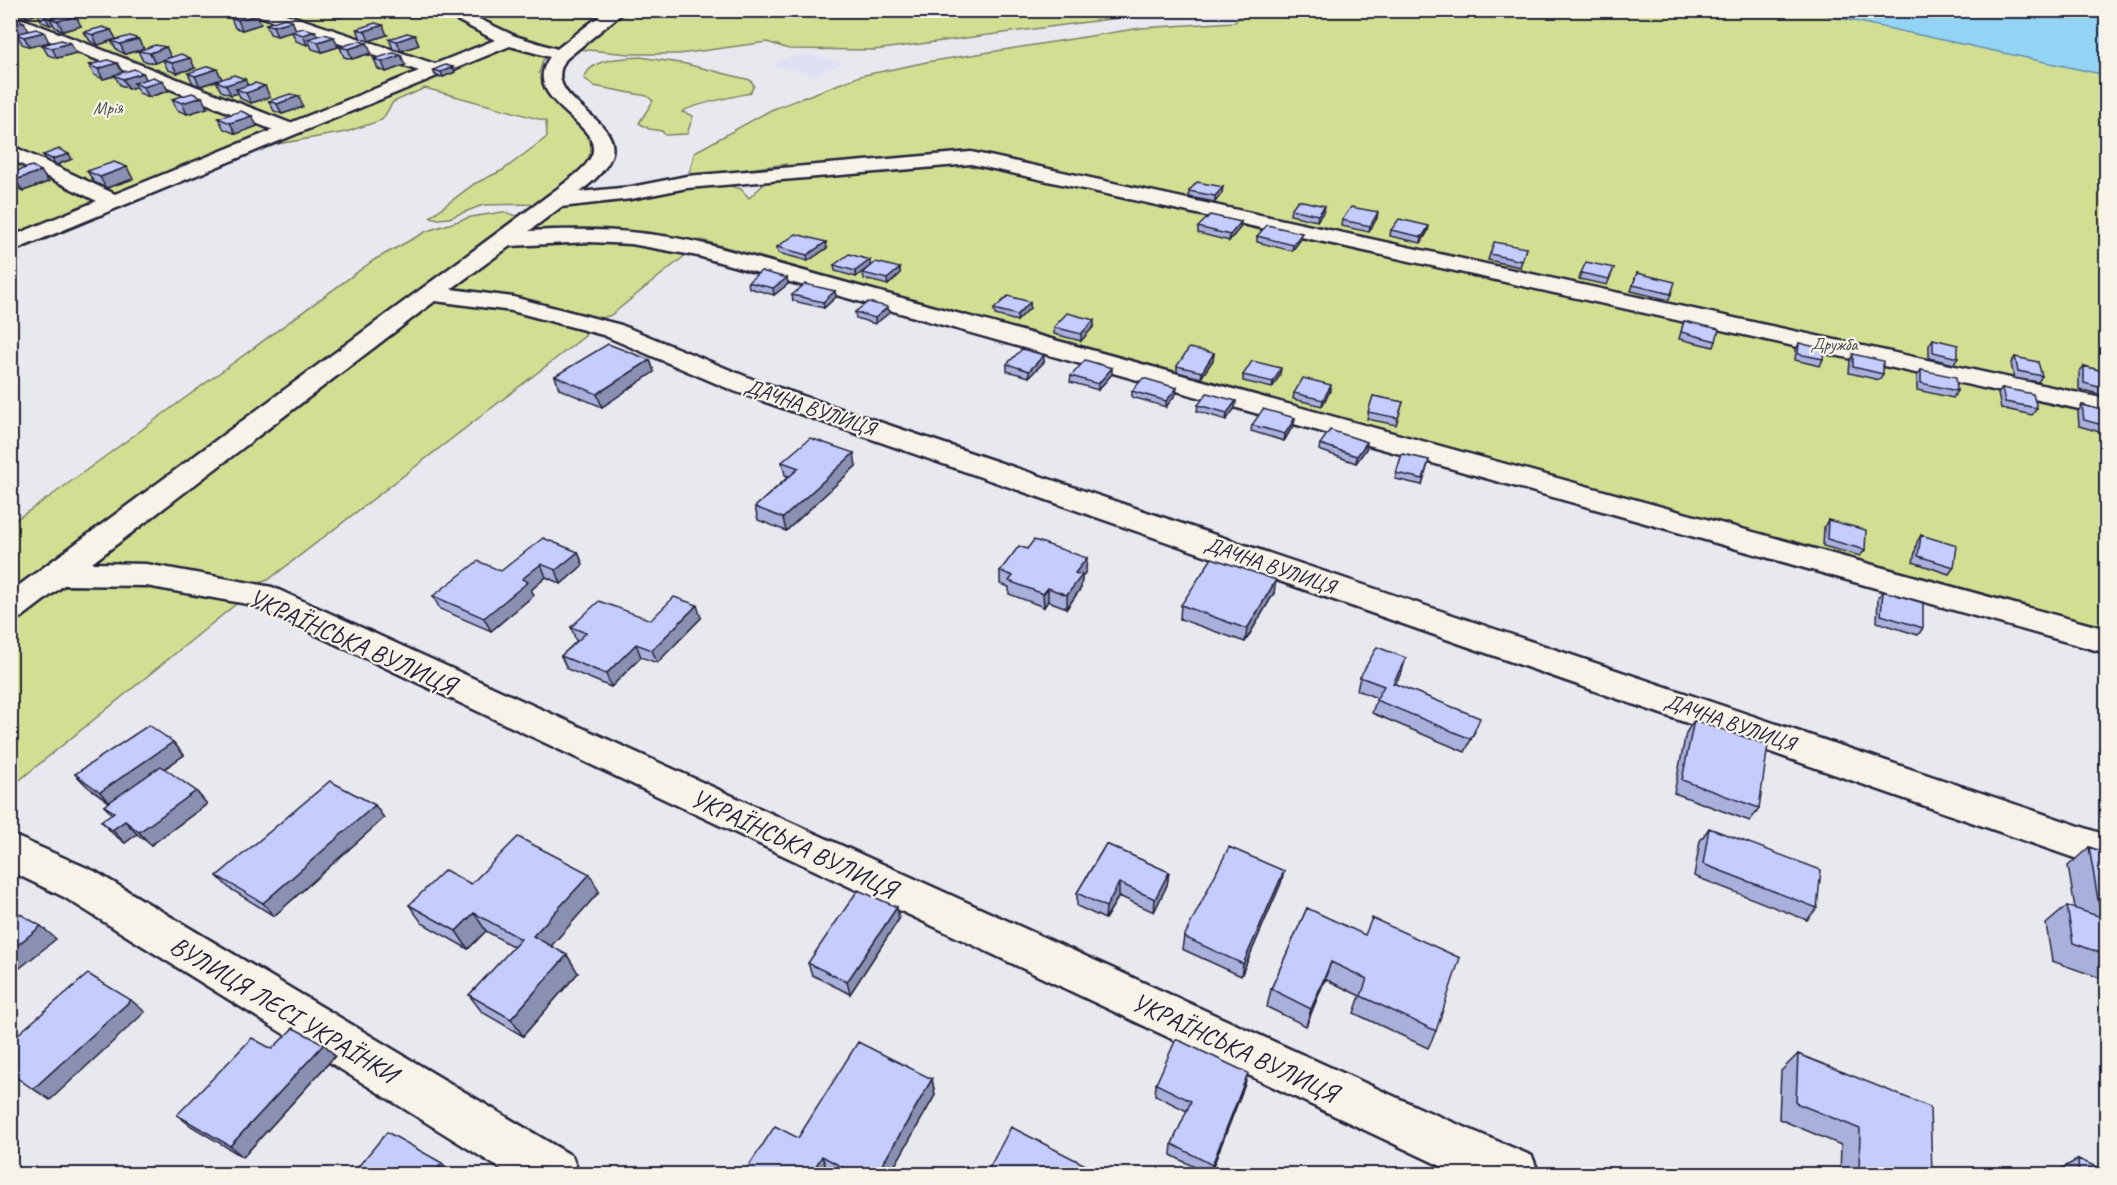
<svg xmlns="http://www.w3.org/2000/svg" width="2117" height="1185" font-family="Caveat,sans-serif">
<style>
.built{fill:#dee0f4}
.green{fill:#d2df92;stroke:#7a8066;stroke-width:1.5}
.water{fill:#93d4f4;stroke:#668daa;stroke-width:1.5}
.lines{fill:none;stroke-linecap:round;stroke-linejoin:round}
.minor-casing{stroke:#22223b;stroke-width:5}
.minor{fill:#f7f3e8;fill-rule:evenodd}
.wall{fill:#a9b0db;stroke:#22223b;stroke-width:1.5}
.shaded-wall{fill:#8a90b2;stroke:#22223b;stroke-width:1.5}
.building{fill:#c5cdff;stroke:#22223b;stroke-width:1.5}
.labels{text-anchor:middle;stroke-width:4.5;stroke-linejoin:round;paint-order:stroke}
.far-park-label{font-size:18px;fill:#4e5151;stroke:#f7f3e8}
.street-label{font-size:21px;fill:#22223b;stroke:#f7f3e8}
.near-street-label{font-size:26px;fill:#22223b;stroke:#f7f3e8}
</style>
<rect width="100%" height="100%" fill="#e8e8ef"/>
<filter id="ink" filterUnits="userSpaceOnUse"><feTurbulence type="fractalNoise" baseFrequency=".0167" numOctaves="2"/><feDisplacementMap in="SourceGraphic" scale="12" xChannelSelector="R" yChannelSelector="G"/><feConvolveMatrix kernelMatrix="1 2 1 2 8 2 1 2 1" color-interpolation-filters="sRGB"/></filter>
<g filter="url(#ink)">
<path class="built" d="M807 54 843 63 815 75 772 65 792 56 799 57Z"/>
<path class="green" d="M1897 10 2106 49V635L701 240 689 243 520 234 562 203 713 181 741 189 749 198 786 164 688 177 695 152 771 110 860 76 927 62 1141 28 1235 22 1242 14 1229 11Z
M11 11H1171L874 50 789 49 767 42 679 54H629L558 47 543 60 539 73 550 94 589 135 596 145 595 157 583 170 534 204 483 205 449 218 438 219 430 217 474 184 503 170 547 137 546 121 425 88 393 102 382 120 346 132 272 145 11 254Z
M640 57 686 64 750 80 754 85 750 93C736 96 690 105 682 112L693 116 687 134 665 135 662 131 649 129 639 123 653 101 647 96 594 86 584 78C592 57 621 59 640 57Z
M503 212 520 217 11 594V523L55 493 374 260 427 231 471 217Z
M626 240 687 254 611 315 594 321 522 299 449 286 508 242Z
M434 299 508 307 587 331 585 336 268 580 256 584 197 573 80 567Z
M61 582 136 583 234 598 236 604 11 787V619Z"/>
<path class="water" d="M1807 11H2106V75Z"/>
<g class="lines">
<defs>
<path id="minor" d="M249 10H274L435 64 495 40 438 10H460L515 36 557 49 607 10H626L566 59C538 99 620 116 612 153 609 168 591 183 580 192L631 187 687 176 971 152 2106 399V415L971 164 687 188 631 199 561 207 529 231C593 228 646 230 709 245L2106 629V653L698 256 631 244 589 242 510 246 451 289 513 297 621 325 752 379 2106 835V869L734 391 603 335 512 311 435 301 92 563 146 564 272 587 1422 1109 1532 1156 1539 1174H1458L253 605 146 586 64 585 22 617 10 621V592L561 186C571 178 585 169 591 157 608 123 517 102 550 57L510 46 10 252V237L97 201 10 159V145L115 194 273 130 10 25V14L290 123 419 71 251 13Z
M10 834 94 871 572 1156 579 1174H509L64 897 10 871Z"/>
</defs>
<use href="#minor" class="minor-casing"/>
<use href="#minor" class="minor"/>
</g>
<path class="wall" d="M18 10H61L64 14 81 26 63 31 55 27 53 24 50 25 42 22 38 14 27 17 20 14Z
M328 10H356L357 12 340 17 330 14Z
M231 18 261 24 242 30 235 28Z
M10 20 29 31 49 42 30 47 22 44 17 34 10 36Z
M292 21 296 30 317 36 338 47 322 52 312 49 310 44 307 45 296 41 292 32 277 36 270 34 266 24Z
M357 29 387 35 369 41 361 39Z
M111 30 116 39H138L144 49 125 54 117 50 111 41 98 45 90 41 84 32Z
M415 35 419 45 401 51 393 49 389 39Z
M70 43 76 53 57 58 48 55 42 45Z
M166 47 171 57 195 68 177 73 168 70 163 60 155 63 143 61 138 51Z
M340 47 371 53 352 59 344 57Z
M374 59 405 65 386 72 378 69Z
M89 65 122 73H143L146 79 163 81 168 91 149 97 139 93 136 87 129 89 120 85 115 76 103 79 94 75Z
M217 69 222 79 248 85 270 97 251 103 241 99 238 93 231 95 221 91 216 81 200 86 193 83 188 73Z
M433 70 455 72 443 77 435 75Z
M172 99 207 108 187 114 177 110Z
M269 101 303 107 282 114 274 111Z
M252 116 257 126 236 134 224 129 218 118Z
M43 155 72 159 56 165 46 160Z
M87 171 133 179 106 188 94 182Z
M10 173 48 182 23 191 13 186 10 182Z
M1189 191 1222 193 1215 202 1189 197Z
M1291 209 1324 211 1317 221 1290 215Z
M1377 218 1369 232 1341 226 1342 220Z
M1198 227 1240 228 1229 241 1198 233Z
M1391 230 1428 231 1421 243 1390 236Z
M1257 236 1301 239 1292 251 1257 242Z
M777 247 827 248 808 261 778 253Z
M1526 248 1520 267 1488 260 1490 254Z
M834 265 870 266 856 277 835 271Z
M900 268V274L888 285 864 279 863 273Z
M1614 268 1607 285 1579 279 1581 273Z
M1637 273 1671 294 1669 300 1631 291Z
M787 278 788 284 774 295 749 288 748 282Z
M835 291 836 297 824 308 793 301 792 295Z
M1030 302V308L1017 321 995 315 994 309Z
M855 312 889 313 875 324 856 318Z
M1684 321 1716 341 1714 347 1679 339Z
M1094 326 1081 341 1054 334V327Z
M1933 339 1958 358 1954 364 1929 358V345Z
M1799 343 1823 359 1820 366 1795 360 1796 350Z
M1214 353 1213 360 1201 378 1177 372V366Z
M1853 354 1883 374 1879 380 1849 373 1850 361Z
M2015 357 2042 376 2038 382 2014 378 2011 363Z
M650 360 654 372 602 407 559 389 555 376Z
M1044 362 1029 377 1007 371V364Z
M2084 366 2106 372V396L2079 389V372Z
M1921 370 1957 391 1953 398 1917 390V376Z
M1112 374 1098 390 1070 382 1071 376Z
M1243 375H1280L1272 388 1243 381Z
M2002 388 2037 408 2032 415 2001 408 1998 394Z
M1132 391 1176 394 1166 407 1132 397Z
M1330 391 1322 406 1293 399 1294 393Z
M1373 396 1403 402 1396 425 1367 419Z
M1236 401 1235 408 1226 420 1197 411 1198 405Z
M2082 405 2106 411V434L2079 426 2078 412Z
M1295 418 1294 424 1284 441 1251 431 1252 425Z
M1320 444 1366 449 1356 463 1319 450Z
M1402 454 1429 460 1422 485 1395 479Z
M782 462 856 466 786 531 758 520 755 507 789 476 785 475Z
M1828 520 1865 550 1860 556 1823 546 1824 527Z
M1921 535 1954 567 1949 574 1913 562 1917 542Z
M578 552 583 565 561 584 546 577 531 590 534 595 491 631 440 609 433 596 501 571Z
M1000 571H1086L1082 577 1081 588 1067 608 1048 601 1044 607 1009 594V587L1000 584Z
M1883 591 1923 628 1918 635 1877 622 1878 597Z
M1274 593 1245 642 1180 619 1181 605Z
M701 618 657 663 641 657 611 687 567 669 561 656 577 641H576L571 627 651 620Z
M1402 671 1395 684 1475 731 1465 752 1372 713 1377 698 1357 690 1360 677Z
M1694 720 1759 808 1750 821 1674 793 1686 733Z
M173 742 184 755 164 769 196 791 207 804 151 845 137 834 125 843 113 834 101 821 112 814 104 806 109 802 88 787 75 774Z
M384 818 274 916 229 888 217 876Z
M1709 828 1817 908 1807 920 1694 876 1700 841Z
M1106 844 1169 872 1167 885 1154 912 1119 896 1105 919 1077 906V893Z
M2089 847 2106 853V980L2052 961 2046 924 2067 906 2075 908 2068 866Z
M1284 871 1281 883 1241 976 1182 949 1184 937Z
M471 884 599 892 551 946 578 973 523 1036 482 1012 469 995 514 947 486 931 468 949 422 923 409 905Z
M1307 908 1436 1031 1428 1048 1354 1013 1360 996 1325 979 1306 1026 1267 1007 1271 989Z
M899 919 850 994 812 975 808 963Z
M272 1049 335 1056 243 1157 191 1126 177 1115Z
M1798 1054 1932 1174H1840L1841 1145 1779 1119 1781 1071Z
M932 1079 935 1095 890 1174H833L828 1172 826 1174H745L744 1173Z
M1156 1084H1245L1210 1174H1208L1171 1155 1172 1144 1187 1111 1155 1095Z
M2078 1159 2106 1174H2062L2061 1169Z"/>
<path class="shaded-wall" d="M24 10H44L37 13 38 14 27 17Z
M211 10H220L212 13Z
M337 10H356L357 12 340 17Z
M63 11 67 19 76 16 81 26 63 31 58 21 50 18 53 24 50 25 45 16Z
M257 15 261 24 242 30 238 20Z
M292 21 296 30 277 36 273 26Z
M24 22 29 31 11 36 10 25Z
M383 25 387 35 369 41 365 31Z
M111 30 116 39 98 45 93 35Z
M315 31 319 41 308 39 310 44 307 45 303 35Z
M44 32 49 42 30 47 24 37Z
M415 35 419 45 401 51 397 41Z
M334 37 338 47 322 52 318 42Z
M138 39 144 49 125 54 120 44Z
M70 43 76 53 57 58 52 48Z
M367 43 371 53 352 59 348 49Z
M166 47 171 57 155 63 150 53Z
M401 55 405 65 386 72 382 62Z
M190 58 195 68 177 73 172 63Z
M117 63 123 73 103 79 98 69Z
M453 67 455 72 443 77 441 72Z
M217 69 222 79 200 86 195 76Z
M143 73 148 83H134L136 87 129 89 123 79Z
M245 79 249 89H236L238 93 231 95 226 85Z
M163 81 168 91 149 97 143 87Z
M265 86 270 97 251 103 246 93Z
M299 96 303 107 282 114 277 104Z
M202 97 207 108 187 114 182 103Z
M252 116 257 126 236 134 230 123Z
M69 154 72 159 56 165 52 159Z
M127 167 133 179 106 188 100 177Z
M41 171 48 182 23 191 15 180Z
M1223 187 1222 193 1215 202V196Z
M1325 206 1324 211 1317 221 1318 215Z
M1378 212 1377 218 1369 232 1370 226Z
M1241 222 1240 228 1229 241 1230 235Z
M1429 226 1428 231 1421 243 1422 237Z
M1302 233 1301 239 1292 251 1293 245Z
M826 242 827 248 808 261 807 255Z
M870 260V266L856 277 855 271Z
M900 268V274L888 285 887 279Z
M787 278 788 284 774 295 773 288Z
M835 291 836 297 824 308 823 302Z
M1030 302V308L1017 321V315Z
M888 307 889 313 875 324V318Z
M1094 320V326L1081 341V334Z
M1214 353 1213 360 1201 378 1202 372Z
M1044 355V362L1029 377V371Z
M650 360 654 372 602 407 597 394Z
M1112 368V374L1098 390V384Z
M1281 368 1280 375 1272 388 1273 382Z
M1331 385 1330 391 1322 406 1323 400Z
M1177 388 1176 394 1166 407V401Z
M1236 401 1235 408 1226 420 1227 413Z
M1295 418 1294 424 1284 441 1285 434Z
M1367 442 1366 449 1356 463 1357 456Z
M854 453 856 466 786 531 783 518Z
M578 552 583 565 561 584 556 570Z
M1087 558 1086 571 1082 577 1081 588 1067 608V595L1075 573Z
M541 564 546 577 531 590 534 595 491 631 484 618 522 579Z
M1276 580 1274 593 1245 642 1247 629Z
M1048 588V601L1044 607 1043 594Z
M697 605 701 618 657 663 652 650Z
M636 644 641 657 611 687 606 674Z
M1406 658 1402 671 1389 696 1393 683Z
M173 742 184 755 112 805 100 792Z
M196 791 207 804 151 845 139 832Z
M375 805 384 818 274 916 263 903Z
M125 821 137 834 125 843 112 830Z
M1284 871 1281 883 1241 976 1243 964Z
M1169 872 1167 885 1154 912 1155 899Z
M590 874 599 892 544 954 533 936Z
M1119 883V896L1105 919 1106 907Z
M897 907 899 919 850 994 847 982Z
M474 913 486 931 468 949 456 931Z
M41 926 56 939 10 976V951Z
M567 955 578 973 523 1036 511 1019Z
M1331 962 1325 979 1306 1026 1311 1009Z
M131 1000 145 1012 50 1100 33 1089Z
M324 1044 335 1056 243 1157 230 1146Z
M1248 1073 1245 1084 1210 1174 1212 1165Z
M932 1079 935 1095 890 1174H877Z
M822 1156 828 1172 826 1174H811Z
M442 1163 452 1173 451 1174H433Z"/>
<path class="building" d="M45 10H61L63 11 45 16 37 13Z
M68 13 76 16 58 21 50 18Z
M250 13 257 15 238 20 231 18Z
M16 18 24 22 10 25V20Z
M285 18 292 21 273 26 266 24Z
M375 23 383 25 365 31 357 29Z
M103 27 111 30 93 35 84 32Z
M303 28 315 31 303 35 291 31Z
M36 29 44 32 24 37 16 34Z
M407 33 415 35 397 41 389 39Z
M324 34 334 37 318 42 308 39Z
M130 36 138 39 120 44 111 41Z
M61 40 70 43 52 48 42 45Z
M359 41 367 43 348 49 340 47Z
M155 45 166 47 150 53 138 51Z
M393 53 401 55 382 62 374 59Z
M181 54 190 58 172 63 163 60Z
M108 60 117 63 98 69 89 65Z
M445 65 453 67 441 72 433 70Z
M209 66 217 69 195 76 188 73Z
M134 69 143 73 123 79 114 75Z
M234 75 245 79 226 85 216 81Z
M153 77 163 81 143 87 134 83Z
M255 83 265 86 246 93 236 89Z
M192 93 202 97 182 103 172 99Z
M290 94 299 96 277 104 269 101Z
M241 111 252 116 230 123 218 118Z
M59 149 69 154 52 159 43 155Z
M114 162 127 167 100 177 87 171Z
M32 166 41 171 15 180 10 177V173Z
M1197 182 1223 187 1215 196 1189 191Z
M1298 200 1325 206 1318 215 1291 209Z
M1351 207 1378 212 1370 226 1342 220Z
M1210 215 1241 222 1230 235 1198 227Z
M1399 219 1429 226 1422 237 1391 230Z
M1267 225 1302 233 1293 245 1257 236Z
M796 234 826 242 807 255 777 247Z
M1494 242 1526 248 1522 261 1490 254Z
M849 254 870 260 855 271 834 265Z
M876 262 900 268 887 279 863 273Z
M1586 262 1614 268 1609 279 1581 273Z
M761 271 787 278 773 288 748 282Z
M1637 273 1675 282 1671 294 1633 285Z
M805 284 835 291 823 302 792 295Z
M1008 296 1030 302 1017 315 994 309Z
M868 302 888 307 875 318 855 312Z
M1067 313 1094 320 1081 334 1054 327Z
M1684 321 1719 329 1716 341 1681 332Z
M1933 339 1958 345V358L1933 352Z
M1799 343 1824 349 1823 359 1798 354Z
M608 344 650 360 597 394 555 376Z
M1189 348 1214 353 1202 372 1177 366Z
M1022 349 1044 355 1029 371 1007 364Z
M1853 354 1883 361V374L1853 367Z
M2015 357 2038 362 2042 376 2018 371Z
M1085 360 1112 368 1098 384 1071 376Z
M1252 361 1281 368 1273 382 1243 375Z
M2084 366 2106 372V389L2084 383Z
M1921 370 1956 377 1957 391 1921 383Z
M1143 378 1177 388 1166 401 1132 391Z
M1303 378 1331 385 1323 400 1294 393Z
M2002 388 2033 394 2037 408 2005 402Z
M1207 393 1236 401 1227 413 1198 405Z
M1373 396 1403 402 1398 418 1368 412Z
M2082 405 2106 411V426L2084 420Z
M1263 409 1295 418 1285 434 1252 425Z
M1330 430 1367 442 1357 456 1320 444Z
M810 438 854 453 783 518 755 507 799 468 782 462Z
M1402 454 1429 460 1423 479 1396 473Z
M1828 520 1866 530 1865 550 1827 539Z
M1921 535 1957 546 1954 567 1918 556Z
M543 538 578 552 556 570 541 564 522 579 528 582 484 618 433 596 478 561 501 571Z
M1034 540 1087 558 1075 573 1082 575 1067 595 1048 588 1043 594 1009 581 1013 576 1000 571 1019 546 1027 549Z
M1212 558 1276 580 1247 629 1181 605Z
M1883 591 1923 603V628L1881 615Z
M674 597 697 605 652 650 636 644 606 674 561 656 586 633 571 627 599 601 651 620Z
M1377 647 1406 658 1393 683 1480 718 1471 739 1376 700 1384 686 1360 677Z
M1694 720 1768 745 1759 808 1682 780Z
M149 725 173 742 100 792 75 774Z
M161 766 196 791 139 832 125 821 112 830 101 821 114 812 104 806Z
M330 781 375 805 263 903 217 876Z
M1709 828 1821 870 1817 908 1703 864Z
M518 837 590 874 533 936 567 955 511 1019 469 995 521 939 474 913 456 931 409 905 445 870 471 884Z
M1106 844 1169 872 1155 899 1119 883 1106 907 1077 893Z
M1229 847 1284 871 1243 964 1184 937Z
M2089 847 2106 853V955L2073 943 2067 906 2101 917Z
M858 890 897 907 847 982 808 963Z
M10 908 41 926 10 951Z
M1307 908 1365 935 1372 918 1460 958 1436 1031 1361 996 1367 979 1331 962 1311 1009 1271 989Z
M88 974 131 1000 33 1089 10 1073V1041Z
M293 1028 324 1044 230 1146 177 1115 252 1038 272 1049Z
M1176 1039 1248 1073 1212 1165 1172 1144 1191 1101 1156 1084Z
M858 1042 932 1079 877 1174H855L822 1156 811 1174H747L744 1173 775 1126 798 1138Z
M1798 1054 1930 1107 1932 1174H1859L1860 1129 1796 1103Z
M1011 1127 1103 1174H986Z
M387 1132 442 1163 433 1174H352Z
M2078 1159 2106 1171V1174H2079Z"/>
</g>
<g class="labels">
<g class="far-park-label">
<text x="108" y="114">Мрія</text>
<text x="1834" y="350">Дружба</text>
</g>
<g class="street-label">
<text transform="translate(810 407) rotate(19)" y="7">ДАЧНА ВУЛИЦЯ</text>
<text transform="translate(1270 565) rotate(19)" y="7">ДАЧНА ВУЛИЦЯ</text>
<text transform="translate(1730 722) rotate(19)" y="7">ДАЧНА ВУЛИЦЯ</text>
</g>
<g class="near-street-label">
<text transform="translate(352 641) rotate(24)" y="9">УКРАЇНСЬКА ВУЛИЦЯ</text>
<text transform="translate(794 843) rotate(25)" y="9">УКРАЇНСЬКА ВУЛИЦЯ</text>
<text transform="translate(284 1009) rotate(31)" y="9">ВУЛИЦЯ ЛЕСІ УКРАЇНКИ</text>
<text transform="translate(1235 1047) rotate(25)" y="9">УКРАЇНСЬКА ВУЛИЦЯ</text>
</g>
</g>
<rect width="2117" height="1185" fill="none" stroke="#f7f3e8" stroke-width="36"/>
<rect x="18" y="18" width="2081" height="1149" fill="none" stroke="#22223b" stroke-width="2" filter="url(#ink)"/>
</svg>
